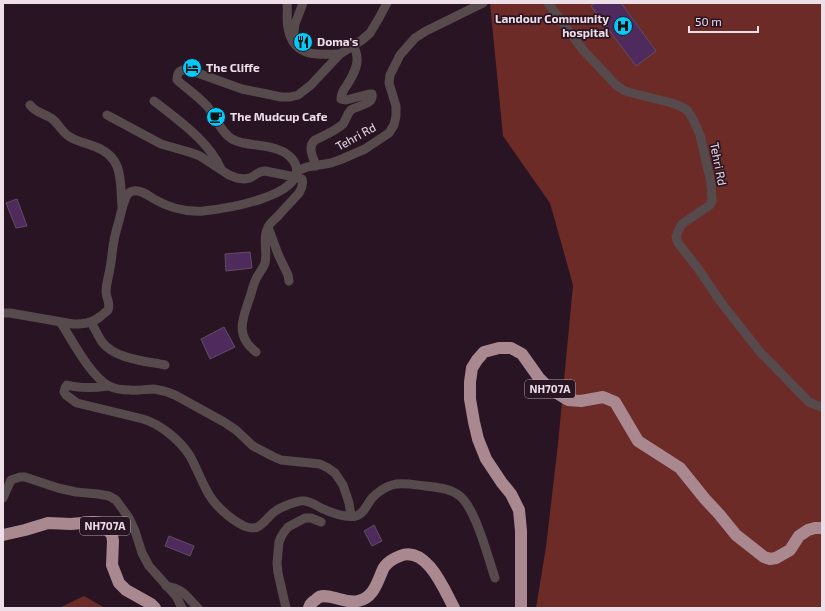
<svg xmlns="http://www.w3.org/2000/svg" width="825" height="611" font-family="'Exo 2',sans-serif">
<style>
.forest{fill:#6c2b26}
.building{fill:#4f2a5d;stroke:#5f4f66}
.lines{fill:none;stroke-linecap:round;stroke-linejoin:round}
.minor{stroke:#574a4d;stroke-width:9}
.highway{stroke:#aa8890;stroke-width:12}
.labels{text-anchor:middle;stroke-width:3.5;stroke-linejoin:round;paint-order:stroke}
.shield{fill:#291423;stroke:#b2a1ac;stroke-width:1}
.shield-label{font-size:11px;font-weight:bold;fill:#eddee7}
.poi-label{font-size:12px;font-weight:bold;fill:#eddee7;stroke:#291423;text-anchor:start}
.street-label{font-size:12px;fill:#eddee7;stroke:#291423}
</style>
<rect width="100%" height="100%" fill="#291423"/>
<path class="forest" d="M490 3H822V608H536L546 547 558 444 573 285 550 203 503 136Z
M84 596 105 608H59Z"/>
<path class="building" d="M595 3H621L656 51 636 66 591 6Z
M17 199 27 226 16 228 6 203Z
M250 252 252 268 226 271 225 254Z
M224 327 235 347 210 359 201 339Z
M374 525 382 541 372 546 364 531Z
M169 536 194 546 190 556 165 546Z"/>
<g class="lines">
<path class="minor" d="M287 3C288 11 286 20 288 28 293 57 316 55 340 54
M548 3 583 50 616 85 625 91 636 94 672 103 680 106 687 110 693 119 700 135 711 183 712 200 710 205 682 224 678 231 676 237 678 243 697 267 720 301 760 352 809 402 816 405 822 407
M293 39 295 24 303 3
M154 101C178 120 209 141 221 169
M30 105C36 113 43 113 51 118 58 122 61 132 70 137 78 142 87 143 96 147 124 158 120 181 122 207
M107 115 161 144 189 152 200 156 229 175 237 178 244 179 250 178 260 172 265 171 295 177 302 179C304 185 301 189 299 193 292 201 285 208 278 216 275 219 270 223 268 227 262 239 268 252 265 263 263 269 258 274 256 279 253 285 252 291 250 297 243 318 234 335 256 352
M316 166C313 157 307 147 315 140 323 136 337 130 343 124 346 120 347 114 351 110 358 105 374 105 372 94H369L346 100 341 99C341 94 344 89 347 85 352 77 358 67 357 58 357 54 355 49 353 45
M297 171 307 167 331 163 342 159 365 149 389 133 394 125 396 116V106L389 83 390 75 400 55 415 38 426 31 483 3
M268 227 278 254 288 275 289 281
M3 313H10L73 324C84 324 93 323 101 316 103 314 106 312 108 310 111 303 106 298 106 292 106 284 109 276 110 268 112 259 112 250 114 241 115 234 117 228 119 221 121 212 123 203 127 195 130 191 133 190 138 191 144 192 149 196 154 199 169 208 186 212 203 211 223 209 304 197 296 166 294 159 286 152 279 150 264 143 246 147 232 139 220 132 216 116 207 106 198 96 187 89 177 80 177 71 181 69 189 70L242 89 281 97H290L298 95 311 85 324 71 340 54 362 40 370 33 379 18 387 3
M91 322C95 329 98 336 102 342 115 359 145 361 165 365
M61 323C72 340 91 377 109 386 115 389 122 390 130 390 138 391 146 389 154 389 161 390 168 392 175 395L224 422 236 430 253 446 272 456 281 460 320 464 328 468 335 473 343 485 349 503 351 516
M108 386C94 388 81 389 67 385L65 388 64 392 66 395 77 403 143 419C160 424 180 440 190 456 196 467 201 480 207 491 214 505 230 519 244 526 260 533 264 520 274 512 279 508 287 505 293 503 297 502 301 500 305 501 311 502 316 505 321 508 331 513 346 518 356 516 364 514 367 504 372 498 377 493 385 487 392 485 402 482 415 485 425 486 435 487 449 488 457 494 475 504 488 558 495 578
M3 498 11 480 20 477H25L58 488 76 492 98 494 109 496 116 500 129 518 135 531 142 553 149 566 176 596 182 608
M166 586C186 590 185 596 198 608
M286 608 278 573 277 563 279 542 281 537 284 532 288 527 305 518H311L321 522"/>
<path class="highway" d="M3 535 25 530 48 523 71 524 93 522 102 523 112 535 113 541 112 565 119 583 126 590 151 604 155 608
M309 608C310 604 311 603 314 601 316 600 317 598 319 597 330 593 345 604 358 601 372 598 376 586 381 574 382 572 383 568 385 566 389 561 395 558 400 556 426 545 444 589 453 606L454 608
M521 608V531L519 510 511 494 502 483 486 459 478 439 474 422 470 399V382L472 368 477 360 484 352 499 348H511L522 354 539 378 550 389 568 400 581 401 603 397 615 402 638 441 680 468 705 499 719 514 736 535 764 557 770 559 776 558 790 550 799 536 808 530 815 528H822"/>
</g>
<defs>
<symbol id="hospital-disc" viewBox="-11 -11 22 22"><circle r="9.5" fill="#03cbf9" stroke="#291423"/><path d="M-5-5h3v3.5h4V-5h3V5h-3V1.5h-4V5h-3Z" fill="#111"/></symbol>
<symbol id="restaurant-disc" viewBox="-11 -11 22 22"><circle r="9.5" fill="#03cbf9" stroke="#291423"/><path d="M-5-6h1v4h1v-4h1v4h1v-4h1v5L-1.5 .5V6h-2V.5L-5-1ZM5-6V6H3V1.5H1.5Q1.5-4 5-6Z" fill="#111"/></symbol>
<symbol id="hotel-disc" viewBox="-11 -11 22 22"><circle r="9.5" fill="#03cbf9" stroke="#291423"/><path d="M-6-4.5h1.5V1H6V5H4.5V3h-9V5H-6ZM-4 0a1.8 1.8 0 1 1 3.6 0ZM.5 0V-2.5h3Q6-2.5 6 0Z" fill="#111"/></symbol>
<symbol id="cafe-disc" viewBox="-11 -11 22 22"><circle r="9.5" fill="#03cbf9" stroke="#291423"/><path d="M-5.5-4.5H6V0H3Q3 3.5 0 3.5H-2.5Q-5.5 3.5-5.5 0ZM3-3.2v2h1.7v-2ZM-6 4.5H4V6H-6Z" fill="#111"/></symbol>
</defs>
<g fill-rule="evenodd">
<use href="#hospital-disc" x="612" y="15" width="22" height="22"/>
<use href="#restaurant-disc" x="292" y="31" width="22" height="22"/>
<use href="#hotel-disc" x="181" y="57" width="22" height="22"/>
<use href="#cafe-disc" x="205" y="106" width="22" height="22"/>
</g>
<g class="labels">
<g class="shield">
<rect x="525" y="380" width="50" height="18" rx="3"/>
<rect x="80" y="517" width="50" height="18" rx="3"/>
</g>
<g class="shield-label">
<text x="550" y="393">NH707A</text>
<text x="105" y="530">NH707A</text>
</g>
<g class="poi-label">
<text x="609" y="23" text-anchor="end">Landour Community<tspan x="609" dy="14">hospital</tspan></text>
<text x="317" y="46">Doma's</text>
<text x="206" y="72">The Cliffe</text>
<text x="230" y="121">The Mudcup Cafe</text>
</g>
<g class="street-label">
<text transform="translate(356 137) rotate(-29)" y="4">Tehri Rd</text>
<text transform="translate(718 164) rotate(79)" y="4">Tehri Rd</text>
</g>
</g>
<rect width="825" height="611" fill="none" stroke="#eddee7" stroke-width="8"/>
<path d="M689 26v6h69v-6" fill="none" stroke="#eddee7" stroke-width="2"/>
<text x="695" y="26" font-size="12" fill="#eddee7" stroke="#291423" stroke-width="3" paint-order="stroke">50 m</text>
</svg>
